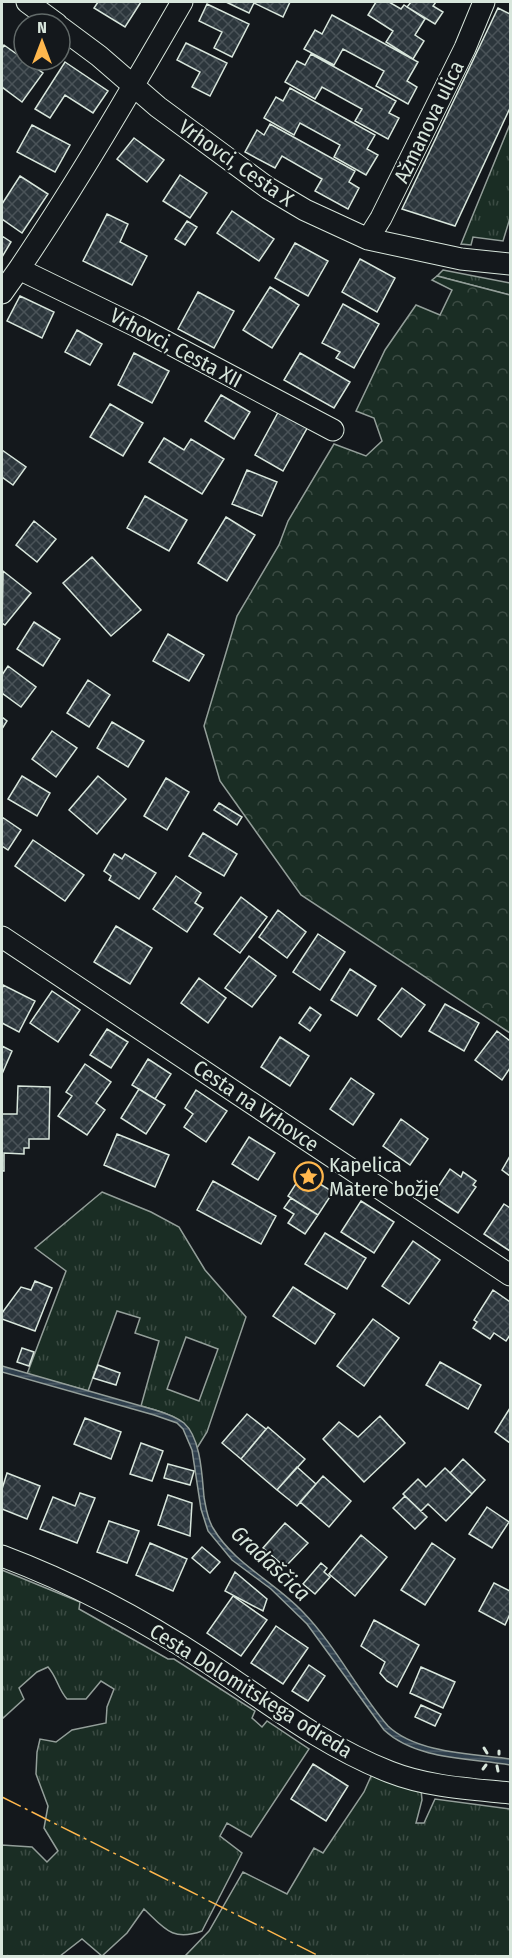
<svg xmlns="http://www.w3.org/2000/svg" width="512" height="1958" font-family="'Fira Sans Condensed',sans-serif">
<style>
.grass{fill:url(#grass-tufts);stroke:#939e99;stroke-width:1.5;fill-rule:evenodd}
.forest{fill:url(#forest-crowns);stroke:#939e99;stroke-width:1.5}
.water{fill:url(#water-rules);stroke:#939e99;stroke-width:1.5}
.building{fill:url(#building-cross-hatch);stroke:#d8e6dc;stroke-width:1.5}
.lines{fill:none;stroke-linecap:round;stroke-linejoin:round}
.minor-casing{stroke:#d8e6dc;stroke-width:23}
.minor{stroke:#14181c;stroke-width:21}
.wall{stroke:#d8e6dc;stroke-width:3}
.power{stroke:#ffb74d;stroke-width:1.5;stroke-dasharray:21 4.5 3 4.5;stroke-linecap:butt}
.labels{text-anchor:middle;stroke-width:4.5;stroke-linejoin:round;paint-order:stroke}
.street-label{font-size:21px;fill:#d8e6dc;stroke:#14181c}
.poi-label{font-size:21px;fill:#d8e6dc;stroke:#14181c;text-anchor:start}
.water-label{font-size:22px;font-style:italic;fill:#d8e6dc;stroke:#14181c}
</style>
<defs>
<pattern id="grass-tufts" width="24" height="20" patternUnits="userSpaceOnUse" patternTransform="scale(1.5)"><rect width="24" height="20" fill="#1a2d24"/><path d="M3 7l-1-3M5 7V3M7 7l1-3M15 17l-1-3M17 17v-4M19 17l1-3" fill="none" stroke="#3b4b43"/></pattern>
<pattern id="forest-crowns" width="20" height="18" patternUnits="userSpaceOnUse" patternTransform="scale(1.5)"><rect width="20" height="18" fill="#1a2d24"/><path d="M2 6a3 3 0 1 1 6 0M12 15a3 3 0 1 1 6 0" fill="none" stroke="#3b4b43"/></pattern>
<pattern id="water-rules" width="6" height="5" patternUnits="userSpaceOnUse" patternTransform="scale(1.5)"><rect width="6" height="5" fill="#2f3f4d"/><path d="M0 2.5h6" fill="none" stroke="#4c5b66"/></pattern>
<pattern id="building-cross-hatch" width="8" height="8" patternUnits="userSpaceOnUse" patternTransform="scale(1.5)"><rect width="8" height="8" fill="#2c363c"/><path d="M0 0l8 8M0 8l8-8" fill="none" stroke="#4a5358"/></pattern>
</defs>
<rect width="100%" height="100%" fill="#14181c"/>
<path class="grass" d="M510 124V218L503 241 473 237 471 245 461 244Z
M443 270 510 283V295L437 276Z
M102 1192 151 1212 179 1227 205 1270 246 1317 207 1432 197 1448C184 1416 172 1415 141 1406L159 1341 135 1333 140 1318 117 1311 88 1391 27 1374 66 1271 35 1248ZM186 1337 218 1349 199 1401 167 1389Z
M2 1570 80 1602 79 1609 168 1659H174L255 1711 252 1718 262 1727 267 1721 309 1749 251 1837 227 1823 220 1836 242 1853 202 1931C172 1942 164 1928 144 1909L127 1933 102 1956 82 1939 60 1956H2V1845L32 1847 47 1862 58 1851 44 1828 48 1806 36 1774 37 1752 40 1739 56 1742 72 1730 106 1723 107 1707 114 1689 101 1681 86 1699H67C58 1689 57 1677 48 1667L37 1672 19 1688 24 1699 2 1719Z
M372 1774 421 1789 422 1800 416 1823H424L435 1799 510 1809V1956H185L209 1931 243 1872 287 1894 314 1848 323 1853 364 1792Z"/>
<path class="forest" d="M437 276 510 295V1033L301 895 220 781 204 726 237 616 279 545 288 521 334 444 366 456 382 441 374 418 356 411 385 350 416 305 440 315 452 290 432 280Z"/>
<path class="water" d="M2 1366 155 1410C165 1413 175 1416 184 1423 201 1438 202 1476 204 1497 206 1508 207 1518 213 1528 234 1564 275 1582 303 1612 336 1646 357 1690 388 1726 416 1753 473 1754 510 1759V1765C470 1758 416 1760 384 1730L307 1624 271 1589 232 1560 208 1531 201 1509 192 1450 183 1429 177 1423 154 1415 2 1372Z"/>
<path class="building" d="M98 2H141L125 27 94 8Z
M226 2H290L283 17 254 3 249 13Z
M376 2H389L401 9 404 5 425 19 415 35 424 41 413 59 386 42 393 31 368 15Z
M411 2H436L433 6 443 12 435 24 407 7Z
M207 4 249 24 232 57 214 48 222 32 199 21Z
M498 8 510 14V108L455 226 402 209Z
M332 15 418 62 407 81 417 87 408 104 376 86 384 71 343 49 334 65 304 49 315 30 322 34Z
M186 43 227 63 210 96 192 87 200 72 177 60Z
M4 45 43 73 22 102 2 87V49Z
M311 54 396 101 389 113 399 118 388 139 355 121 362 109 322 87 315 99 285 82 297 61 305 65Z
M65 62 108 91 93 113 65 95 50 118 35 109Z
M290 88 375 135 367 149 378 155 366 175 334 157 340 145 300 123 294 135 264 118 276 97 283 101Z
M270 124 355 171 349 182 359 188 348 209 315 191 322 179 282 156 275 168 245 152 257 130 264 135Z
M32 125 70 145 55 172 17 152Z
M134 138 164 160 147 182 117 159Z
M180 175 207 193 190 218 163 201Z
M20 176 48 194 22 233 2 219V204Z
M232 211 274 239 259 261 217 233Z
M107 214 128 224 120 242 147 256 132 285 83 261Z
M187 221 197 227 185 245 175 239Z
M2 236 11 242 2 257Z
M295 243 328 261 308 296 275 278Z
M360 259 395 278 377 312 342 292Z
M270 287 299 305 272 348 243 330Z
M198 292 234 311 214 348 178 329Z
M20 296 54 312 42 338 7 321Z
M343 304 379 324 354 368 336 358 340 352 322 343Z
M77 330 102 344 90 365 65 352Z
M134 353 169 371 152 403 118 385Z
M300 353 350 382 334 408 284 380Z
M221 395 250 412 234 439 205 421Z
M110 404 143 423 123 456 90 437Z
M281 407 310 423 283 471 255 455Z
M164 438 184 450 191 439 224 459 202 494 149 462Z
M2 450 26 467 13 485 2 477Z
M247 470 277 482 262 516 232 504Z
M145 496 187 520 169 551 127 528Z
M226 517 255 535 227 581 198 563Z
M34 521 56 539 37 562 16 545Z
M92 557 141 610 111 636 63 583Z
M3 571 31 593 5 625 2 623Z
M34 622 60 639 43 666 17 649Z
M168 634 204 655 189 681 153 661Z
M8 666 36 687 21 707 2 693V675Z
M88 680 110 695 89 727 67 713Z
M2 717 7 721 2 729Z
M112 722 144 741 128 767 97 748Z
M52 731 77 748 56 777 32 759Z
M22 776 50 793 37 816 8 799Z
M98 776 126 799 97 834 69 810Z
M166 778 189 792 167 830 144 816Z
M219 803 242 817 237 825 214 810Z
M2 817 21 830 8 850 2 846Z
M203 833 237 854 224 876 189 856Z
M33 840 84 875 65 901 15 866Z
M114 854 122 859 125 854 156 873 139 899 109 880 111 876 104 871Z
M176 876 201 893 195 903 203 908 187 932 153 909Z
M241 897 267 917 240 953 214 934Z
M278 910 306 932 287 958 259 937Z
M116 926 152 948 130 984 94 962Z
M318 934 345 952 320 990 293 972Z
M249 956 276 976 252 1007 225 988Z
M350 969 376 986 357 1016 331 1000Z
M199 978 226 998 208 1023 181 1003Z
M3 985 35 1001 19 1032 2 1023V989Z
M402 988 425 1005 401 1037 378 1019Z
M52 991 80 1010 58 1042 30 1023Z
M445 1004 479 1023 464 1051 429 1031Z
M310 1007 321 1015 310 1031 299 1023Z
M107 1029 128 1042 111 1068 90 1055Z
M497 1031 510 1041V1068L502 1080 475 1060Z
M280 1037 309 1056 290 1086 261 1067Z
M2 1046 12 1051 2 1074Z
M148 1059 171 1074 155 1099 132 1085Z
M85 1064 111 1082 96 1103 105 1110 87 1135 58 1116 72 1096 66 1092Z
M351 1078 374 1094 353 1125 330 1109Z
M18 1086 50 1087 49 1139H29V1148H24V1154L4 1153V1171H2V1114H17Z
M139 1089 165 1105 146 1134 121 1118Z
M196 1090 227 1111 206 1142 184 1127 193 1114 185 1108Z
M401 1119 428 1139 410 1165 383 1146Z
M117 1134 169 1155 155 1187 104 1165Z
M249 1137 275 1153 258 1180 232 1164Z
M510 1156V1176L502 1170Z
M450 1169 461 1177 463 1172 476 1181 473 1185 476 1187 458 1213 432 1196Z
M307 1170 314 1174 309 1181 302 1177Z
M299 1179 313 1189 317 1182 333 1192 318 1215 288 1196Z
M213 1181 276 1216 261 1244 197 1210Z
M291 1198 318 1215 305 1234 288 1223 294 1214 284 1208Z
M361 1201 394 1222 374 1253 341 1232Z
M504 1204 510 1208V1251L484 1234Z
M325 1233 366 1258 347 1289 305 1264Z
M413 1241 440 1260 409 1304 382 1286Z
M35 1281 52 1288 35 1331 2 1319V1313L21 1287 31 1290Z
M293 1287 335 1314 315 1344 273 1316Z
M493 1290 510 1302V1335L506 1341 494 1333 490 1339 473 1328 477 1322 474 1320Z
M373 1319 399 1338 364 1386 337 1366Z
M22 1348 34 1352 29 1366 17 1362Z
M440 1362 481 1385 468 1409 426 1385Z
M98 1365 120 1373 116 1385 93 1378Z
M510 1408V1443L495 1432Z
M247 1414 266 1429 241 1459 222 1443Z
M380 1416 405 1443 364 1482 323 1439 339 1422 358 1437Z
M85 1418 121 1432 111 1459 74 1444Z
M268 1427 305 1459 277 1490 241 1459Z
M141 1443 163 1451 152 1481 130 1474Z
M463 1459 485 1480 472 1494 450 1473Z
M168 1464 194 1471 190 1485 164 1478Z
M297 1467 316 1484 297 1506 277 1490Z
M445 1468 472 1494 446 1521 428 1504 421 1511 403 1494 418 1479 426 1487Z
M7 1473 40 1486 27 1519 2 1509V1489Z
M323 1476 351 1501 329 1527 300 1502Z
M80 1493 95 1498 77 1543 40 1529 53 1497 75 1506Z
M168 1495 192 1503 190 1536 158 1525Z
M405 1496 427 1517 415 1529 393 1508Z
M487 1507 509 1522 492 1548 469 1534Z
M109 1521 139 1531 127 1563 97 1552Z
M285 1523 308 1543 285 1567 263 1548Z
M361 1535 387 1557 355 1596 329 1574Z
M150 1543 187 1559 173 1591 136 1575Z
M432 1543 455 1559 425 1605 401 1590Z
M202 1547 220 1562 210 1573 192 1558Z
M321 1563 327 1568 324 1572 330 1577 315 1594 303 1584Z
M235 1572 267 1599 263 1611 225 1591Z
M494 1583 510 1591V1614L505 1625 479 1611Z
M233 1596 267 1620 241 1656 207 1633Z
M374 1620 419 1645 397 1687 387 1681 380 1673 385 1662 361 1646Z
M276 1626 308 1648 283 1684 251 1663Z
M309 1665 325 1676 308 1701 292 1691Z
M421 1667 455 1682 443 1708 410 1693Z
M421 1705 441 1714 435 1726 415 1717Z
M313 1764 348 1786 326 1821 291 1799Z"/>
<g class="lines">
<defs>
<path id="minor" d="M27 2 57 24
M182 2C130 92 77 183 19 269L138 327 333 430
M60 27 99 56 158 107 268 188 305 210 368 239 461 259 510 264
M368 239 381 218 465 48 484 2
M2 293 19 269
M2 937 510 1275
M2 1556C74 1583 143 1620 207 1662 266 1701 323 1746 390 1772 428 1787 471 1789 510 1793"/>
</defs>
<use href="#minor" class="minor-casing"/>
<use href="#minor" class="minor"/>
<path class="wall" d="M484 1748 487 1753
M499 1754V1751
M497 1766 498 1771
M483 1769 486 1765"/>
<path class="power" d="M2 1797 319 1956"/>
</g>
<defs>
<symbol id="sight-ring" viewBox="-11 -11 22 22"><circle r="9.5" fill="#14181c" stroke="#ffb74d" stroke-width="1.5"/><path d="M0-6L1.8-2.2L6-1.7L2.9 1.2L3.7 5.4L0 3.3L-3.7 5.4L-2.9 1.2L-6-1.7L-1.8-2.2Z" fill="#ffb74d"/></symbol>
</defs>
<g fill-rule="evenodd">
<use href="#sight-ring" x="292" y="1160" width="33" height="33"/>
</g>
<g class="labels">
<g class="street-label">
<text transform="translate(429 122) rotate(-64)" y="7">Ažmanova ulica</text>
<text transform="translate(236 163) rotate(35)" y="7">Vrhovci, Cesta X</text>
<text transform="translate(176 348) rotate(28)" y="7">Vrhovci, Cesta XII</text>
<text transform="translate(256 1106) rotate(34)" y="7">Cesta na Vrhovce</text>
<text transform="translate(251 1691) rotate(32)" y="7">Cesta Dolomitskega odreda</text>
</g>
<g class="poi-label">
<text x="329" y="1172">Kapelica<tspan x="329" dy="24">Matere božje</tspan></text>
</g>
<g class="water-label">
<text transform="translate(271 1563) rotate(43)" y="8">Gradaščica</text>
</g>
</g>
<rect width="512" height="1958" fill="none" stroke="#d8e6dc" stroke-width="6"/>
<g transform="translate(42 42)"><circle r="28" fill="#14181c" stroke="#626a69" stroke-width="1.5"/>
<path d="M0-4.5L10 22L0 15L-10 22Z" fill="#ffb74d"/>
<text y="-9" font-size="16" font-weight="bold" text-anchor="middle" fill="#d8e6dc">N</text>
</g>
</svg>
